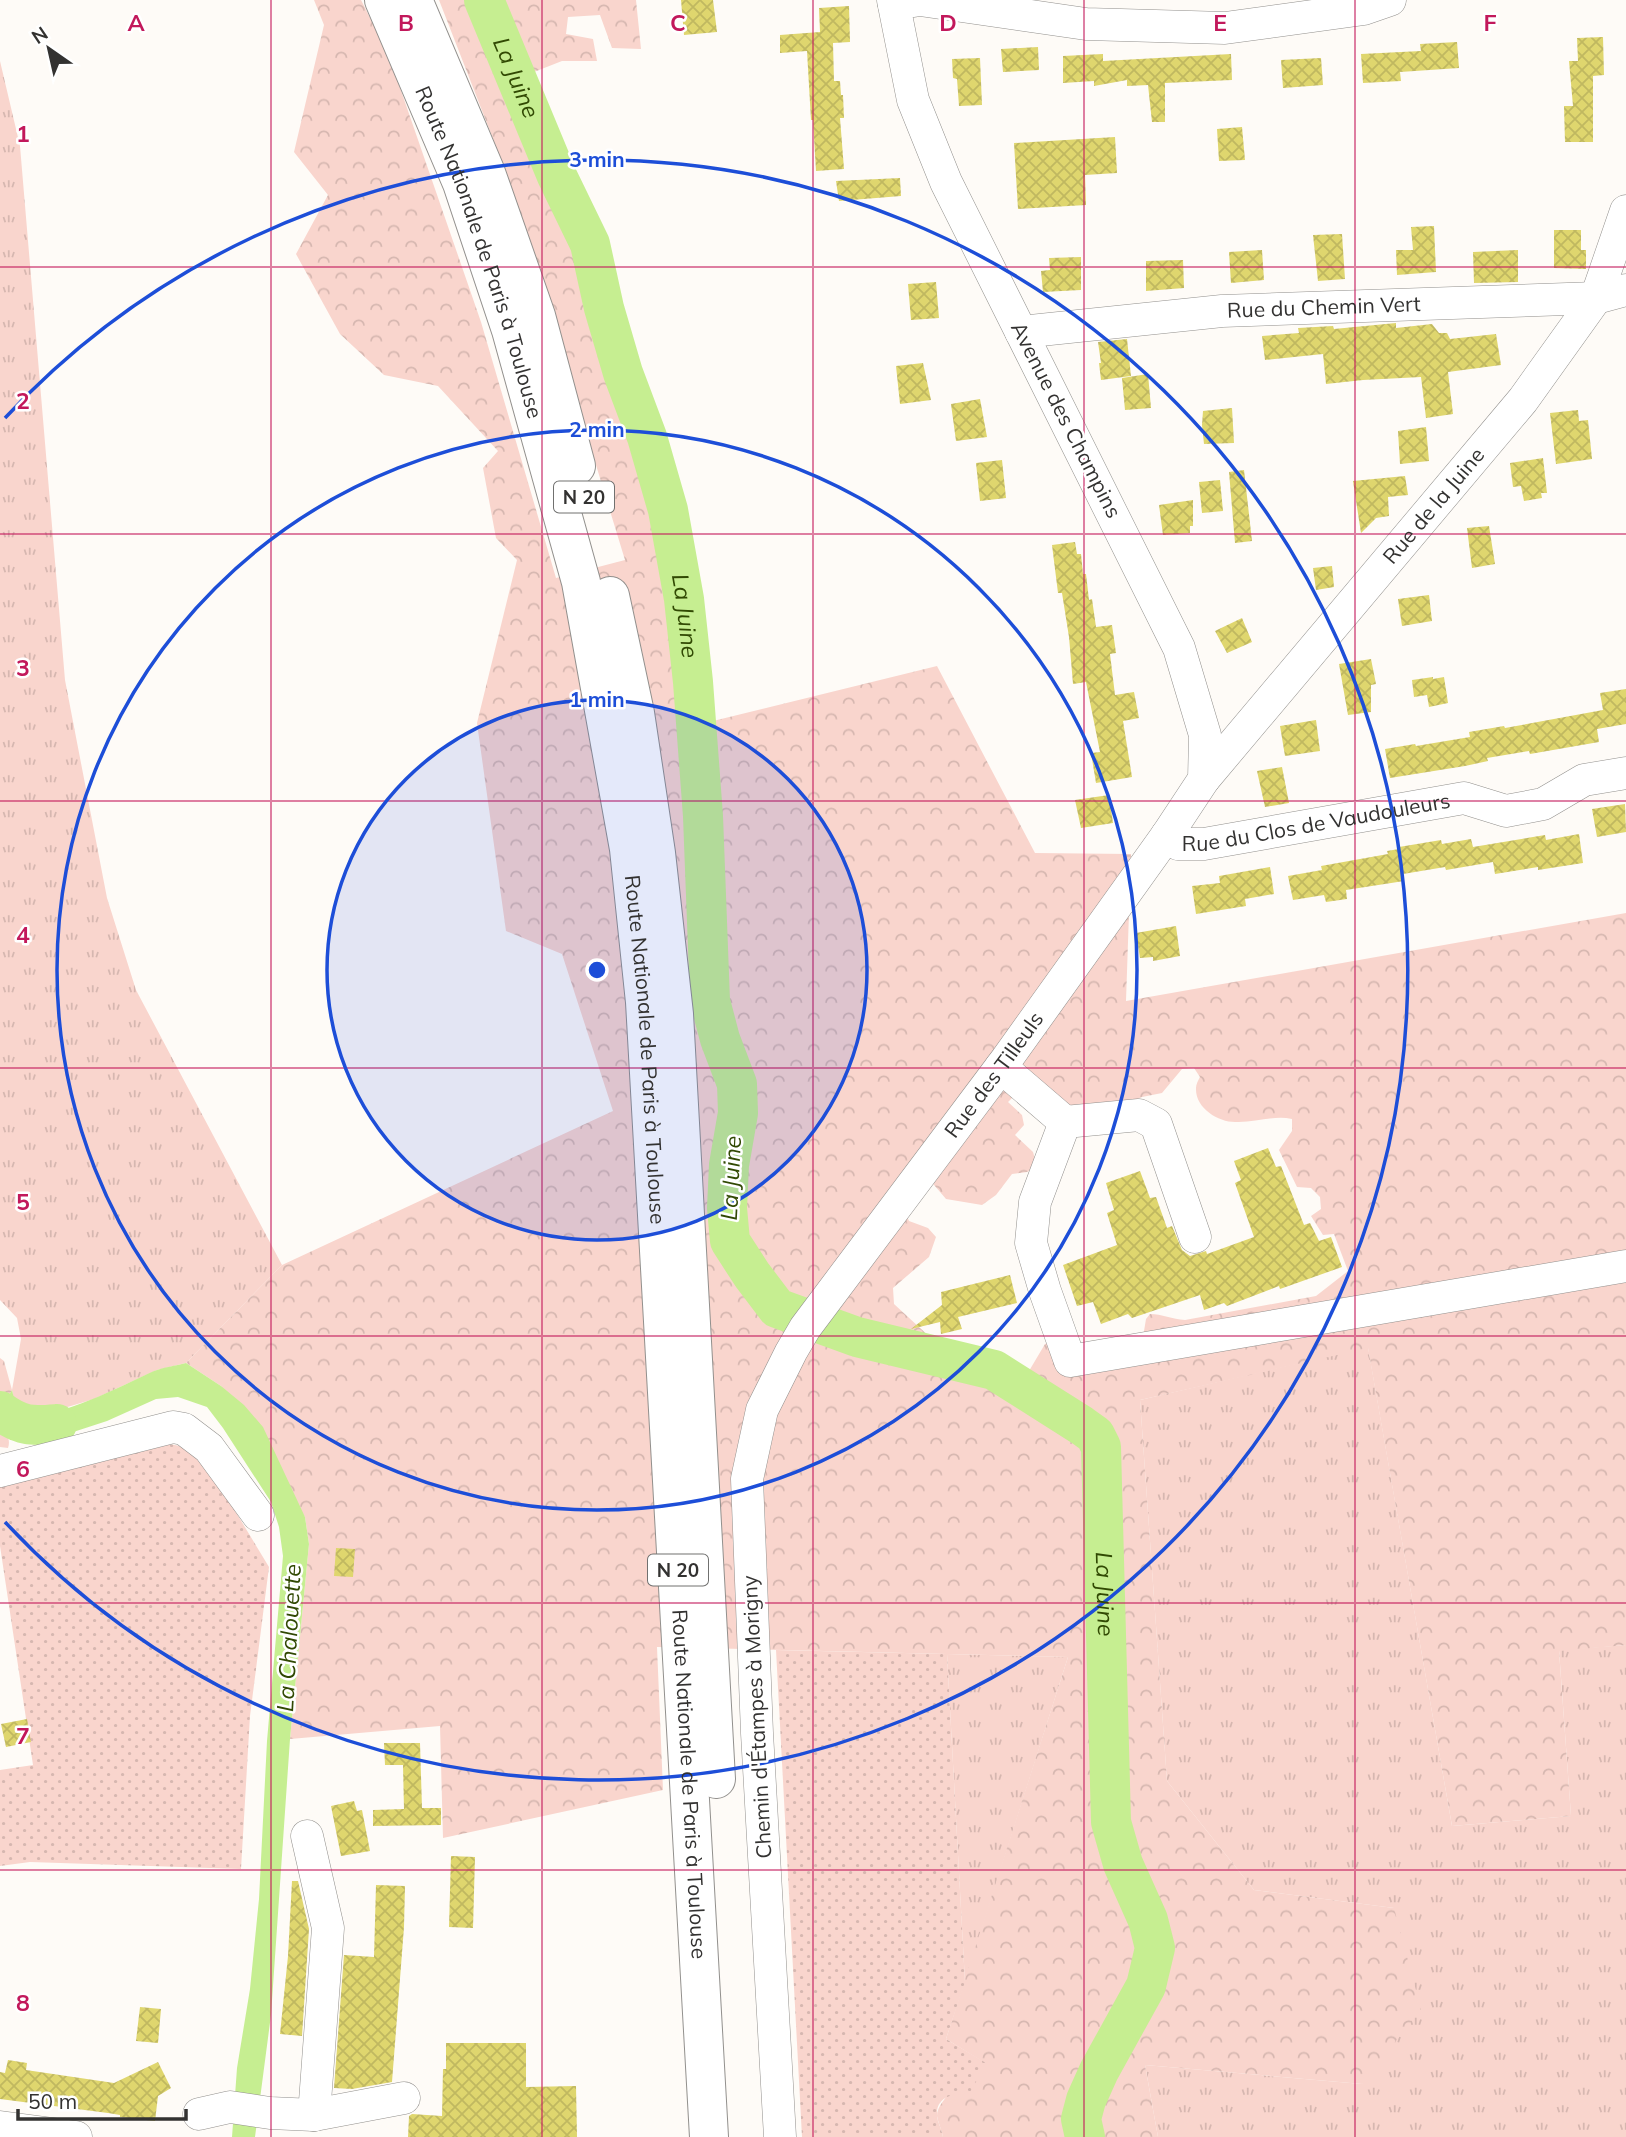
<svg xmlns="http://www.w3.org/2000/svg" width="1626" height="2137" font-family="Mulish,sans-serif">
<style>
.grass{fill:url(#grass-tufts)}
.forest{fill:url(#forest-crowns);fill-rule:evenodd}
.garden{fill:url(#garden-dots)}
.water{fill:#c6ee91}
.lines{fill:none;stroke-linecap:round;stroke-linejoin:round}
.river{stroke:#c6ee91;stroke-width:40}
.building{fill:url(#building-cross-hatch)}
.minor-casing{stroke:#92908d;stroke-width:33}
.major-casing{stroke:#92908d;stroke-width:40}
.minor{stroke:#fff;stroke-width:32}
.major{stroke:#fff;stroke-width:38}
.grid{fill:none;stroke:#c2185b;stroke-width:2;stroke-opacity:0.55}
.ring{fill:none;stroke:#1d4ed8;stroke-width:3.5}
.labels{text-anchor:middle;stroke-width:5;stroke-linejoin:round;paint-order:stroke}
.shield{fill:#fff;stroke:#70706f;stroke-width:2}
.shield-label{font-size:19px;font-weight:bold;fill:#333231}
.street-label{font-size:21px;fill:#333231;stroke:#fff}
.water-label{font-size:23px;font-style:italic;fill:#314903;stroke:#fff}
.grid-label{font-size:23px;text-anchor:middle;font-weight:bold;fill:#c2185b;stroke:#fff;stroke-width:5;stroke-linejoin:round;paint-order:stroke}
.centre{fill:#1d4ed8;stroke:#fff;stroke-width:3.5}
.ring-label{font-size:21px;text-anchor:middle;font-weight:bold;fill:#1d4ed8;stroke:#fff;stroke-width:5;stroke-linejoin:round;paint-order:stroke}
</style>
<defs>
<pattern id="grass-tufts" width="24" height="20" patternUnits="userSpaceOnUse" patternTransform="scale(1.75)"><rect width="24" height="20" fill="#f9d5cd"/><path d="M3 7l-1-3M5 7V3M7 7l1-3M15 17l-1-3M17 17v-4M19 17l1-3" fill="none" stroke="#d6b7b0"/></pattern>
<pattern id="forest-crowns" width="20" height="18" patternUnits="userSpaceOnUse" patternTransform="scale(1.75)"><rect width="20" height="18" fill="#f9d5cd"/><path d="M2 6a3 3 0 1 1 6 0M12 15a3 3 0 1 1 6 0" fill="none" stroke="#d6b7b0"/></pattern>
<pattern id="garden-dots" width="8" height="8" patternUnits="userSpaceOnUse" patternTransform="scale(1.75)"><rect width="8" height="8" fill="#f9d5cd"/><path d="M2 2h.1M6 6h.1" fill="none" stroke="#d6b7b0" stroke-width="1.8" stroke-linecap="round"/></pattern>
<pattern id="building-cross-hatch" width="8" height="8" patternUnits="userSpaceOnUse" patternTransform="scale(1.75)"><rect width="8" height="8" fill="#dfd66e"/><path d="M0 0l8 8M0 8l8-8" fill="none" stroke="#c0b860"/></pattern>
</defs>
<rect width="100%" height="100%" fill="#fefbf7"/>
<path class="grass" d="M0 61 20 146 65 680 107 898 136 990 282 1265 186 1363 157 1370 94 1399 51 1412 27 1413 19 1407 14 1400 12 1390 21 1339 17 1318 0 1300Z
M1368 1347 1452 1826 1571 1816 1559 1650 1626 1645V2137H1158L1145 2065 1362 2084 1394 1908 1254 1890 1167 1781 1140 1400Z
M947 1654 1068 1657 965 1982Z"/>
<path class="forest" d="M314 0H361L388 53 481 322 556 578 625 560 509 180 439 0H636L641 49 612 48 600 15 568 17 566 34 593 39 597 61H562L534 72 607 254 686 546 713 721 937 666 1035 853 1131 854 1126 1001 1626 913V1645L1559 1651 1571 1816 1452 1826 1368 1348 1140 1400 1167 1781 1254 1890 1394 1908 1421 2009 1362 2084 1145 2065 1158 2137H943C942 2130 938 2123 937 2116 937 2098 972 2074 985 2063L946 2039 1068 1657 657 1647 663 1790 443 1838 440 1726 290 1739 309 1544 305 1517 221 1386 186 1363 282 1265 613 1111 562 954 506 931 477 723 517 560 496 538 483 468 498 451 438 386 384 375 340 334 296 254 328 195 294 152 324 25ZM1194 1068 1200 1077C1198 1081 1196 1084 1196 1088 1195 1108 1218 1122 1235 1122 1255 1123 1273 1115 1292 1119V1131L1279 1150 1297 1187 1311 1188 1320 1197 1321 1209 1311 1216 1323 1235 1334 1234 1348 1271 1316 1296 1185 1320C1172 1319 1162 1314 1150 1314L1146 1319 1142 1343 1088 1350 1058 1339 1045 1344 1029 1371 972 1359 933 1340 894 1304 893 1288 929 1257 936 1237 928 1228 909 1221 904 1209 929 1179 946 1199 982 1205 996 1195 1012 1174 1027 1172 1037 1166 1033 1152 1015 1135 1024 1125 1022 1115 1008 1102 1033 1077 1061 1104 1096 1117 1142 1097 1162 1093 1182 1069Z
M0 1358 4 1361 12 1390C6 1401 3 1412 5 1425 6 1434 11 1439 8 1448L0 1447Z"/>
<path class="garden" d="M160 1444C183 1444 192 1449 208 1466L269 1567 250 1716 241 1869 30 1862 0 1866V1770L33 1765 0 1546V1485Z
M776 1650 947 1654 965 1982 946 2039 986 2063 971 2091C954 2094 932 2096 938 2121 940 2126 942 2132 943 2137H802Z"/>
<path class="water" d="M186 1363 221 1386 244 1405 263 1427 305 1517 309 1544 290 1739 271 2015 255 2137H232L237 2068 250 1989 259 1899 267 1741 283 1556 279 1527 271 1502 223 1428 207 1407 178 1397 156 1399 107 1421 61 1436 10 1440C4 1423 2 1406 12 1390 14 1399 16 1408 26 1412 54 1423 126 1383 154 1371 164 1367 175 1366 186 1363Z"/>
<g class="lines">
<g class="river">
<path id="s1" d="M484 0 557 176 590 244 604 308 623 373 647 437 668 510 684 599 693 682 703 816 710 1001 720 1039 737 1084 738 1113 729 1165 727 1208 730 1241 752 1275 777 1308 857 1337 994 1370 1081 1425 1095 1435 1101 1447 1111 1822 1123 1864 1148 1920 1155 1948 1146 1986 1099 2071 1086 2100 1081 2119 1085 2137"/>
<path d="M0 1411C22 1427 32 1426 57 1424"/>
</g>
</g>
<path class="building" d="M681 0H713L717 32 684 35Z
M849 6 850 42 833 43 834 81H840L841 95H843L844 118H840L844 169 816 171 813 120H811L807 51 780 53V35L820 32 819 8Z
M1603 37 1604 75 1593 76V142H1565L1564 106H1573L1569 61H1578L1577 38Z
M1457 42 1459 68 1400 72 1401 81 1363 83 1361 54 1421 51 1420 44Z
M1038 47 1039 70 1003 72 1001 49Z
M1103 54V61L1231 54 1232 80 1165 83V122H1152L1148 85 1127 86V80L1094 86V81L1063 83V56Z
M980 58 982 105 959 106 957 79 953 78 952 59Z
M1321 58 1323 85 1283 88 1281 60Z
M1242 127 1245 160 1219 161 1217 129Z
M1115 137 1117 173 1085 175 1086 205 1018 209 1014 143Z
M900 178 901 196 839 201 836 181Z
M1434 226 1436 272 1397 275 1396 250H1413L1411 227Z
M1554 230H1581V250H1586V269L1554 268Z
M1342 234 1345 279 1318 281 1313 235Z
M1262 250 1264 280 1231 283 1229 252Z
M1518 250V282L1474 283 1473 252Z
M1081 257V290L1043 292 1041 271 1050 270 1049 258Z
M1183 260 1184 288 1146 291V261Z
M936 282 939 318 911 320 908 284Z
M1396 323V328L1432 324 1439 333H1447L1450 339 1496 334 1501 365 1448 372 1453 414 1426 418 1421 377 1363 380 1326 384 1323 354 1265 360 1262 336 1299 333 1298 328 1333 326 1334 329Z
M1127 339 1131 376 1101 380 1099 363H1101L1098 342Z
M923 363 931 400 900 404 896 366Z
M1148 374 1151 408 1125 410 1122 378Z
M980 399 987 437 956 441 951 404Z
M1232 408 1234 443 1204 444 1202 425 1203 411Z
M1578 410 1579 421 1588 420 1592 459 1556 464 1550 413Z
M1426 427 1429 461 1400 464 1398 431Z
M1543 458 1547 493H1541L1542 498 1524 501 1521 486 1513 487 1510 463Z
M1002 460 1006 498 980 501 976 463Z
M1244 470 1252 541 1235 543 1229 472Z
M1405 476 1408 495 1388 497 1389 516 1376 518 1361 533 1353 481Z
M1220 480 1223 511 1202 513 1199 482Z
M1193 500V526H1190V533L1163 535 1159 505Z
M1489 526 1495 564 1472 568 1467 528Z
M1075 542 1077 554H1081L1083 574H1086L1089 600 1092 599 1096 627 1112 625 1116 653 1110 654 1115 695 1134 692 1139 718 1123 721 1132 777 1096 783 1091 753 1100 752 1086 682 1073 684 1069 637 1062 593H1058L1052 545Z
M1332 566 1334 587 1316 590 1313 568Z
M1429 595 1432 621 1402 626 1398 599Z
M1242 618 1252 642 1227 653 1215 631Z
M1371 659 1376 684 1371 685V712L1348 715 1339 664Z
M1433 677V679L1444 677 1448 703 1429 707 1427 695 1414 697 1412 680Z
M1626 689V724L1597 729 1599 742 1530 754 1529 751 1487 758 1488 761 1465 766 1390 778 1385 749 1415 744 1416 746 1470 737 1469 732 1504 726 1505 728 1603 710 1600 693Z
M1316 720 1320 751 1285 756 1280 726Z
M1282 767 1289 803 1265 807 1257 771Z
M1109 795 1113 823 1081 828 1075 800Z
M1625 804 1626 832 1597 837 1592 809Z
M1579 834 1583 863 1538 870V867L1495 874 1493 862 1446 870 1445 867 1403 874 1404 881 1346 890 1347 899 1326 902 1324 895 1293 900 1288 876 1322 870 1321 866 1388 854 1387 851 1399 849V847L1441 840 1442 844 1471 839 1473 847 1545 835 1546 840Z
M1270 867 1274 894 1245 899 1246 906 1196 914 1192 886 1220 883 1219 876Z
M1176 926 1180 956 1153 961V957L1140 958 1136 933Z
M1268 1148 1276 1167 1281 1166 1304 1225 1310 1223 1319 1241 1331 1237 1342 1267 1280 1289 1279 1286 1227 1306 1224 1303 1204 1310 1200 1295 1132 1318 1128 1314 1101 1324 1093 1302 1077 1306 1063 1265 1117 1245 1107 1213 1114 1210 1106 1183 1140 1171 1150 1198 1156 1197 1167 1228 1172 1226 1182 1250 1190 1256 1206 1251 1207 1254 1254 1237 1235 1183 1241 1180 1234 1161Z
M1010 1275 1017 1303 958 1317 962 1329 941 1334 940 1322 911 1329 942 1305 941 1292Z
M336 1548 355 1549 353 1577 334 1576Z
M27 1719 31 1742 6 1747 1 1724Z
M384 1743H420L422 1808H441V1825L373 1826V1810L404 1809 403 1765H385Z
M354 1801 357 1811 362 1810 370 1851 341 1856 331 1806Z
M451 1856 475 1857 473 1928 449 1927Z
M292 1881H298L309 1929 302 2036 280 2034 288 1956Z
M376 1885 405 1886 404 1927 392 2082 352 2089 334 2088 344 1955 374 1957Z
M140 2007 161 2009 158 2043 136 2041Z
M446 2043H526V2087L576 2086 577 2137H408L409 2116 412 2114 442 2116 443 2069H446Z
M8 2060 27 2063 26 2070 114 2083 158 2062 171 2088 158 2096 155 2121 120 2117V2115L108 2113 0 2099V2072L5 2073Z"/>
<g class="lines">
<defs>
<g id="minor">
<path d="M894 4 920 0 1086 24 1225 28 1364 9 1390 0"/>
<path id="s2" d="M1021 332 1222 311 1596 298 1626 290"/>
<path id="s3" d="M1204 779 1523 400 1596 298 1626 211"/>
<path id="s4" d="M1167 835 1178 844H1204L1464 798 1506 811 1543 804 1584 780 1626 773"/>
<path d="M1001 1067 1065 1122 1035 1202 1031 1243 1045 1291 1070 1361 1626 1266"/>
<path d="M1065 1122 1139 1115 1156 1124 1195 1237"/>
<path d="M0 1471 173 1427 184 1429 209 1448 258 1515"/>
<path d="M307 1836 328 1928 314 2115"/>
<path d="M199 2114 230 2107 270 2113 314 2115 404 2098"/>
<path d="M0 2127 76 2137"/>
<path id="s5" d="M780 2137 757 1733 747 1479 762 1410 791 1352 805 1328 1006 1060 1167 835 1204 779 1205 735 1179 648 946 182 913 100 893 0"/>
</g>
<g id="major">
<path id="s6" d="M384 0 462 183 511 330 581 582 629 849 645 1002 709 2137"/>
<path d="M413 0 486 173 536 316 576 466"/>
<path d="M610 596 635 713 656 853 674 1014 716 1779"/>
</g>
</defs>
<use href="#minor" class="minor-casing"/>
<use href="#major" class="major-casing"/>
<use href="#minor" class="minor"/>
<use href="#major" class="major"/>
</g>
<path class="grid" d="M271 0V2137M542 0V2137M813 0V2137M1084 0V2137M1355 0V2137M0 267H1626M0 534H1626M0 801H1626M0 1068H1626M0 1336H1626M0 1603H1626M0 1870H1626"/>
<circle cx="597" cy="970" r="270" fill="#1d4ed8" fill-opacity=".12"/>
<g class="ring">
<circle cx="597" cy="970" r="270"/>
<circle cx="597" cy="970" r="540"/>
<path d="M5 418A810 810 0 1 1 5 1522"/>
</g>
<g class="labels">
<g class="shield">
<rect x="554" y="481.5" width="60" height="31" rx="5"/>
<rect x="648" y="1554.5" width="60" height="31" rx="5"/>
</g>
<g class="shield-label">
<text x="584" y="504">N 20</text>
<text x="678" y="1577">N 20</text>
</g>
<g class="street-label">
<text dy="7" stroke="none"><textPath href="#s6" startOffset="270">Route Nationale de Paris à Toulouse</textPath></text>
<text dy="7" stroke="none"><textPath href="#s2" startOffset="304">Rue du Chemin Vert</textPath></text>
<text transform="translate(1066 420) rotate(63)" y="7">Avenue des Champins</text>
<text dy="7" stroke="none"><textPath href="#s3" startOffset="357">Rue de la Juine</textPath></text>
<text dy="7" stroke="none"><textPath href="#s4" startOffset="154">Rue du Clos de Vaudouleurs</textPath></text>
<text dy="7" stroke="none"><textPath href="#s6" startOffset="1088">Route Nationale de Paris à Toulouse</textPath></text>
<text dy="7" stroke="none"><textPath href="#s5" startOffset="1138">Rue des Tilleuls</textPath></text>
<text transform="translate(757 1717) rotate(-93)" y="7">Chemin d'Étampes à Morigny</text>
<text dy="7" stroke="none"><textPath href="#s6" startOffset="1824">Route Nationale de Paris à Toulouse</textPath></text>
</g>
<g class="water-label">
<text dy="8" stroke="none"><textPath href="#s1" startOffset="84">La Juine</textPath></text>
<text dy="8" stroke="none"><textPath href="#s1" startOffset="651">La Juine</textPath></text>
<text transform="translate(731 1178) rotate(-87)" y="8">La Juine</text>
<text dy="8" stroke="none"><textPath href="#s1" startOffset="1871">La Juine</textPath></text>
<text transform="translate(289 1638) rotate(-87)" y="8">La Chalouette</text>
</g>
</g>
<g class="grid-label">
<text x="136" y="31">A</text>
<text x="406" y="31">B</text>
<text x="678" y="31">C</text>
<text x="948" y="31">D</text>
<text x="1220" y="31">E</text>
<text x="1490" y="31">F</text>
<text x="23" y="142">1</text>
<text x="23" y="409">2</text>
<text x="23" y="676">3</text>
<text x="23" y="943">4</text>
<text x="23" y="1210">5</text>
<text x="23" y="1477">6</text>
<text x="23" y="1744">7</text>
<text x="23" y="2011">8</text>
</g>
<circle cx="597" cy="970" r="10" class="centre"/>
<g class="ring-label">
<text x="597" y="167">3 min</text>
<text x="597" y="437">2 min</text>
<text x="597" y="707">1 min</text>
</g>
<g transform="translate(49 49) rotate(326)" stroke="#ffffff" stroke-width="5" paint-order="stroke">
<path d="M0-5L12 26L0 18L-12 26Z" fill="#333231"/>
<text y="-10" font-size="19" font-weight="bold" text-anchor="middle" fill="#333231">N</text>
</g>
<path d="M18 2109v10h168v-10" fill="none" stroke="#333231" stroke-width="3.5"/>
<text x="28" y="2109" font-size="21" fill="#333231" stroke="#ffffff" stroke-width="5" paint-order="stroke">50 m</text>
</svg>
